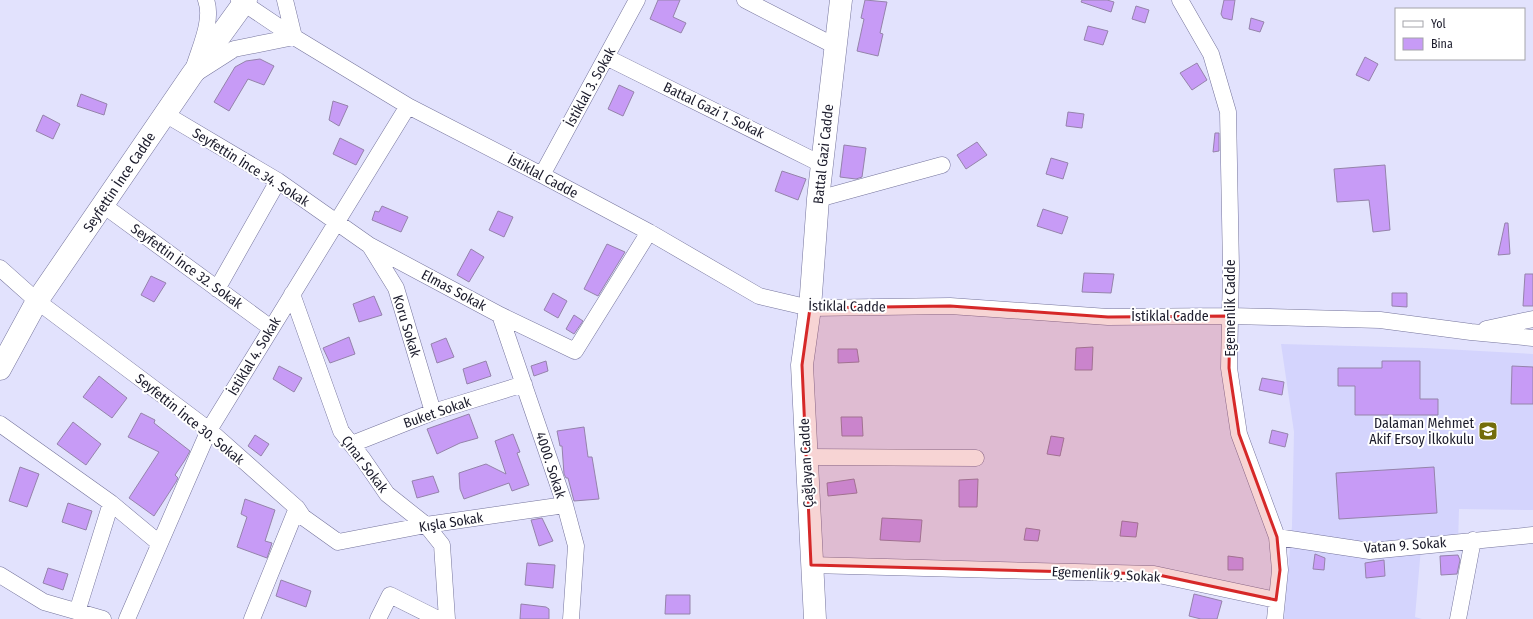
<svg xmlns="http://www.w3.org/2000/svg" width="1533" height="619" font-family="'Fira Sans Condensed',sans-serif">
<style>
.built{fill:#d4d4fd}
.building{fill:#c79bf6;stroke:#9583ab}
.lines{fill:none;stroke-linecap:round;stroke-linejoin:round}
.street-casing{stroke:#75749c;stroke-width:17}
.secondary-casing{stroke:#75749c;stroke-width:23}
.street{stroke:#fff;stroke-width:16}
.secondary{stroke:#fff;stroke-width:22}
.marked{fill:#d62828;fill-opacity:0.2;stroke:#d62828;stroke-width:3;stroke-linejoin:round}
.labels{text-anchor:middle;stroke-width:4;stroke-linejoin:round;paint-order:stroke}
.street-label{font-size:14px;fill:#1b1b2b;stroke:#fff}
.poi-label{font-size:14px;fill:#1b1b2b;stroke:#fff;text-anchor:end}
</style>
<rect width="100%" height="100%" fill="#e2e2fd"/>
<path class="built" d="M1281 344 1425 348 1533 354V510L1459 509 1458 545 1421 548 1415 617 1422 619H1284L1292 526 1294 432Z"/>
<path class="building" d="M658 0H680L673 17 686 23 681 33 650 19Z
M865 0 887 2 880 33 883 34 878 56 857 51 864 19 861 18Z
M1082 0H1107L1114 2 1111 12 1081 2Z
M1224 0H1235L1232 20 1223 18 1221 14Z
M1136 6 1149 10 1145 23 1132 19Z
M1251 18 1264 22 1260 32 1249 29Z
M1088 26 1108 31 1103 45 1084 40Z
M1365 57 1378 64 1369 81 1356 75Z
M260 59 274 66 264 85 248 79 229 111 214 102 235 67 246 61Z
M1197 63 1207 80 1192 90 1180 73Z
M619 85 634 92 623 116 608 109Z
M81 94 107 104 104 115 77 106Z
M333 101 348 106 339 126 329 120Z
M1068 112 1084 114 1082 128 1066 126Z
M43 115 60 124 53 139 36 131Z
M1215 133H1219V151L1213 152Z
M340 138 364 150 356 165 333 154Z
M977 142 987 155 966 169 957 155Z
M844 145 866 148 862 177 856 179 840 177Z
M1051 158 1068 163 1063 179 1046 174Z
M1385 165 1390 230 1373 232 1369 200 1337 202 1334 169Z
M782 171 806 179 798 200 775 191Z
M382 206 408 217 401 232 372 220 375 211 379 212Z
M1043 209 1068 217 1062 234 1037 226Z
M498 211 513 217 504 237 489 230Z
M1505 223H1508L1510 254 1498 255Z
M607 244 625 252 598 296 584 289Z
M471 249 484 257 469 282 457 275Z
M1084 273 1114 274 1111 293 1082 292Z
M1525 274H1533V306H1523Z
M151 276 166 283 154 302 141 295Z
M553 293 567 301 558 318 544 310Z
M1392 293H1407V307L1392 306Z
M374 296 382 315 359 322 353 304Z
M574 315 583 321 574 334 566 329Z
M349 337 355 354 330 363 323 348Z
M446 338 454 357 437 363 431 344Z
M1093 347 1092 370H1075L1076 348Z
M838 349H857L859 362 838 363Z
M486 361 491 376 467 384 463 369Z
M546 361 548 371 534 376 531 366Z
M1382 361H1420V399H1438V415H1355V386H1338V368H1382Z
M279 366 302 378 294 392 273 379Z
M1512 366 1533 367V404H1511Z
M99 376 127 398 112 418 83 397Z
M1262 378 1284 382 1282 395 1259 390Z
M141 413 155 420 154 423 190 451 185 460 175 475 178 478 176 482 154 516 129 498 159 452 128 437Z
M469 414 478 438 460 443 437 454 427 429Z
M841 417H862L863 436H842Z
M73 422 101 444 86 465 57 444Z
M584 427 588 457H592L599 499 574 501 568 478H566L564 474 562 446H560L557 431Z
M1272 430 1288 434 1285 447 1269 443Z
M513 434 520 452 517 453 529 485 512 491 509 483 464 499 460 489 459 473 486 464 506 474 495 441Z
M255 435 269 444 261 456 248 446Z
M1051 436 1064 438 1060 456 1047 454Z
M20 467 39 474 27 507 9 501Z
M1434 467 1437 513 1339 519 1336 473Z
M433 476 439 492 417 498 412 481Z
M854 479 857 493 828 496 827 483Z
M978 479 977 507H959V480Z
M245 499 275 510 265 541 272 543 267 558 237 547 247 517 241 514Z
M68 503 92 511 86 530 62 522Z
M542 518 553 541 539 546 531 520Z
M882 518 922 520 920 542 880 540Z
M1122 521 1138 523 1136 537 1120 536Z
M1026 528 1040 530 1038 541 1024 540Z
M1315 554 1325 558 1324 570 1313 569Z
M1458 555 1460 560 1457 574 1441 575 1440 556Z
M1228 556 1243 558V570H1228Z
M1384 560 1385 576 1366 578 1365 563Z
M527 563 555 565 553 588 525 585Z
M48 568 68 574 63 590 43 583Z
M281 580 311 591 306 607 276 596Z
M1194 594 1222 601 1217 619H1201L1189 616Z
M666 595H690V614H665Z
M521 604 546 607 549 609V619H520Z"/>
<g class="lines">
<defs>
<path id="street" d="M239 0 294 37 408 106 542 175 649 232 759 296 810 308 950 306 1108 317 1230 316 1380 320 1471 332 1533 338
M745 0 835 46
M1180 0 1211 54 1228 112 1231 268 1229 368 1239 434 1277 537 1280 570 1275 619
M606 57 821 164
M195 64C201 45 213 19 206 0
M198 72 234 49 294 37 285 0
M165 114 278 181 369 245 500 315 575 351 649 232
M542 175 637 0
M818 199 942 165
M103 205 271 328
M370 246 396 288 433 412
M0 268 37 301 209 430 297 508 303 517 338 542 426 525 565 505
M217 289 278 181
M292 294 341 431 363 459 387 494 426 525 442 545 447 619
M500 315 565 505 576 546 571 619
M1486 329 1533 319
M0 424 111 503 77 612
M352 444 433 412 524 384
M806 457 976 458
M111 503 159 543
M1277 537 1370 551 1533 535
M811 565 1154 574 1276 600
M0 575 44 602 103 619
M127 619 209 430 408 106
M252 619 297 508
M378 619 390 595 438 619
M1458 619 1473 540"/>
<path id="secondary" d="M0 369 37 301 191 76 246 0
M815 619 802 365 810 308 818 199 841 0"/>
</defs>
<use href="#street" class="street-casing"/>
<use href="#secondary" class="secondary-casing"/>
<use href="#street" class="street"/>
<use href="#secondary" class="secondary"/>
</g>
<path class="marked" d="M950 306 1108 317 1230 316 1229 368 1239 434 1277 537 1280 570 1276 600 1154 574 811 565 802 365 810 308Z"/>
<defs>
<symbol id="school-square" viewBox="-11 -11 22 22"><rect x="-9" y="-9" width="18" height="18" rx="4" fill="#746d0b" stroke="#fff"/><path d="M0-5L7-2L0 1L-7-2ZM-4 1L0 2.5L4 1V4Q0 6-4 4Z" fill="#fff"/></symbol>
</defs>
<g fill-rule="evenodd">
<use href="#school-square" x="1477" y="420" width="22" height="22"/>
</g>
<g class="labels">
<g class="street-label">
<text transform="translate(590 87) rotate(-61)" y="5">İstiklal 3. Sokak</text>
<text transform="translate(714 110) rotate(26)" y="5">Battal Gazi 1. Sokak</text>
<text transform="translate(823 154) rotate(-84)" y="5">Battal Gazi Cadde</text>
<text transform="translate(251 167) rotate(32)" y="5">Seyfettin İnce 34. Sokak</text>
<text transform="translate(543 176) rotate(28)" y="5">İstiklal Cadde</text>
<text transform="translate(119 182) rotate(-56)" y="5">Seyfettin İnce Cadde</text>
<text transform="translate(187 266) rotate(36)" y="5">Seyfettin İnce 32. Sokak</text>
<text transform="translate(454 290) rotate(28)" y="5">Elmas Sokak</text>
<text transform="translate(847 306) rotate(1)" y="5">İstiklal Cadde</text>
<text transform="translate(1230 308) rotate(-90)" y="5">Egemenlik Cadde</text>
<text x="1170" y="321">İstiklal Cadde</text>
<text transform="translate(407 326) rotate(73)" y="5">Koru Sokak</text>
<text transform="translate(254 356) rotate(-59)" y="5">İstiklal 4. Sokak</text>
<text transform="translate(437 412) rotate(-19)" y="5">Buket Sokak</text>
<text transform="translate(190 419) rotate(39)" y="5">Seyfettin İnce 30. Sokak</text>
<text transform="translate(806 463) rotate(-93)" y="5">Çağlayan Cadde</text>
<text transform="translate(365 464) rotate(53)" y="5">Çınar Sokak</text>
<text transform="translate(551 465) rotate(72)" y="5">4000. Sokak</text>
<text transform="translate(451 522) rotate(-9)" y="5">Kışla Sokak</text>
<text transform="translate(1405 545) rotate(-4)" y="5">Vatan 9. Sokak</text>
<text transform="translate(1106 574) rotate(3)" y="5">Egemenlik 9. Sokak</text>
</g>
<g class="poi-label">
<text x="1474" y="428">Dalaman Mehmet<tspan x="1474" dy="16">Akif Ersoy İlkokulu</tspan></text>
</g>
</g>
<rect x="1395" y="8" width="130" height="52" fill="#ffffff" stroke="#a4a4aa"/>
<rect x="1403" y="21" width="20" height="6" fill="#ffffff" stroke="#a4a4aa"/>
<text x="1431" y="28" font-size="12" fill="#1b1b2b">Yol</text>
<rect x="1403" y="38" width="20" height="12" fill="#c79bf6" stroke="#a4a4aa"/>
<text x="1431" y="48" font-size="12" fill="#1b1b2b">Bina</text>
</svg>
